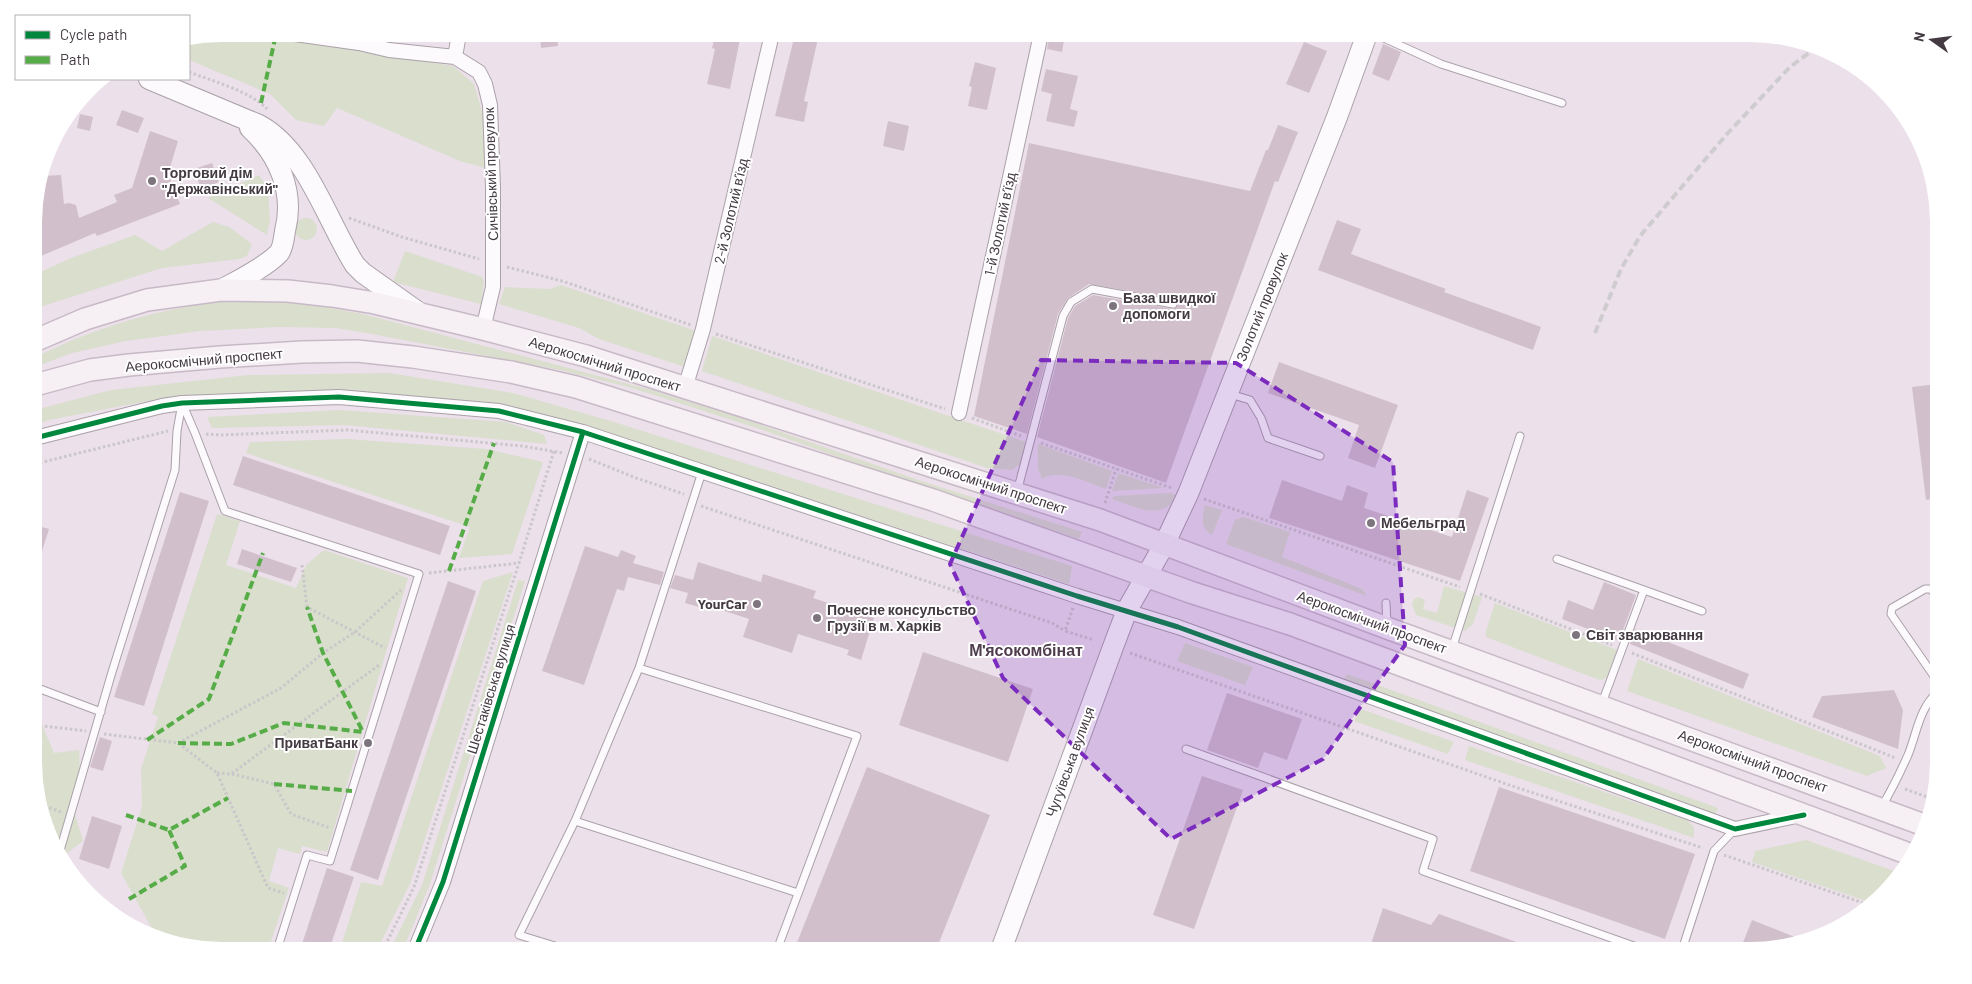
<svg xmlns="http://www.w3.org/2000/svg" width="1972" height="984" font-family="Barlow,sans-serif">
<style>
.green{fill:#d9decd}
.building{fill:#d1c0cb}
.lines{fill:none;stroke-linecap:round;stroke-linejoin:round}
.lane-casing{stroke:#aaa1a9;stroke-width:9}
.street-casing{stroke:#aaa1a9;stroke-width:16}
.secondary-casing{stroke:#aaa1a9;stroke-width:22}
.primary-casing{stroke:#c7bac6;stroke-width:24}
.path{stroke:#cac7ca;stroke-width:3;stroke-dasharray:2.5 2.5;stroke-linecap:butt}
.lane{stroke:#fcfafc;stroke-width:7}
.street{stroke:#fcfafc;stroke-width:14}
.secondary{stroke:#fcfafc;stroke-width:20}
.primary{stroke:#f6f0f5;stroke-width:21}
.rail{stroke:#cfcccf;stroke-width:4;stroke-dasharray:8 4;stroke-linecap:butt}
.quiet{stroke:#56ac46;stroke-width:4;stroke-dasharray:8 4;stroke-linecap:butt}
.cycleway-casing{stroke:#fff;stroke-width:8}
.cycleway{stroke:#00873e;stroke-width:5}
.marked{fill:#7b2cbf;fill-opacity:0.2;stroke:#7b2cbf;stroke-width:4;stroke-dasharray:10 6;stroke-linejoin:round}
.poi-dot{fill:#7e747d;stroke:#fff;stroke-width:2}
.labels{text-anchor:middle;stroke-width:4;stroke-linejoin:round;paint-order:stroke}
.poi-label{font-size:14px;font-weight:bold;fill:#433a42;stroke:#fff;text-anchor:start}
.street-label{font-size:14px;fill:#433a42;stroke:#fff}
.quarter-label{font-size:16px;font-weight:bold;fill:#4f3d4e;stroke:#fff}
</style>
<rect width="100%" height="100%" fill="#ece0eb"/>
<path class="green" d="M222 34H261L453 66 474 84 483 115 485 168 460 161 337 108 324 126 296 120 270 94 189 60V40Z
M259 175 268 188 270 220 267 235 208 198Z
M295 229a11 11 0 1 1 22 0a11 11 0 1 1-22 0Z
M213 222 229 227 252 244 247 256 240 259 162 268 43 306 34 311V275L71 258 135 235 162 251Z
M405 251 482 277 484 281 481 304 393 282Z
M561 285 696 331 685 367 599 339 579 328 499 304 505 287 549 289Z
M228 301 302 303 363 314 557 365 655 391 741 418 921 481 1082 532 1079 539 925 488 760 429 632 388 560 370 372 334 336 328 278 327 200 331 126 341 72 353 35 367 34 358C95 327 161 308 228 301Z
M712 336 1026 442 1021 463 1012 470 987 468 702 371Z
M389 373 513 393 614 422 1072 566 1069 584 749 479 501 405 200 396 164 398 49 420 35 425V410L111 390 248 375Z
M340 410 506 422 544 435 547 444 344 425 212 428 207 417Z
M347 439 486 449 543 462 512 554 459 558 470 527 246 453 250 442Z
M1038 444 1112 471 1106 489C1089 483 1058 467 1042 479L1038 469Z
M1118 473 1164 488 1112 491Z
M1171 493 1178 496C1160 522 1137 507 1112 499L1114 496Z
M1205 505 1222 510 1212 535C1200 527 1202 518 1205 505Z
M217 514 240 521 226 565 296 588 306 565 324 550 408 578 327 852 302 846 300 854 278 848 269 881 289 888 268 950H222L155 934 121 873 142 807 141 769 158 717 152 714Z
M1243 517 1290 532 1282 557 1362 589 1367 596 1226 544 1235 520Z
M513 572 410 884 377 950H340L361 882 382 886 483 581Z
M518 580 525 581 430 884 403 950H390L422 885Z
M1444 586 1482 597 1473 624 1465 631 1416 615 1412 605 1414 599 1418 597 1425 600 1423 609 1437 613Z
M1495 603 1617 650 1607 677 1602 680 1597 679 1486 637V631Z
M1185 643 1253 667 1245 685 1177 661Z
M1638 659 1880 756 1886 768 1867 776 1627 691Z
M1347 674 1718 808 1715 815 1342 683Z
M1361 709 1454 742 1448 754 1354 721Z
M35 727H43L54 753 79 750 80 771 75 814 83 841 62 857 48 834 35 787Z
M1469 746 1687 820 1694 827V838L1465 760Z
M1806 840 1900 873 1892 886 1872 903 1752 862 1755 851Z"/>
<path class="building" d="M540 34H557L558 46 541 48Z
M716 34H741L730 89 707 84 715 49 712 48Z
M795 34H819L804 101 808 102 804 122 775 116Z
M1050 34H1065L1062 52 1047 49Z
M1304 42 1327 51 1309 93 1286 84Z
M1383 44 1401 52 1389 81 1372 74Z
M975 62 996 68 987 110 968 106 972 87 969 86Z
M1046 69 1078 76 1070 109 1078 111 1074 127 1046 121 1052 94 1041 91Z
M122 110 144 118 138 133 116 125Z
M80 114 93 117 90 131 77 128Z
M888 121 909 126 904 151 883 146Z
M1278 125 1298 132 1278 182 1275 181 1166 483 1037 437 1068 318 1075 306 1093 295 1173 309 1178 305V302L1174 299 1089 284 1068 298 1058 314 1027 434 974 416 1029 143 1250 191 1266 150H1268Z
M150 131 178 141 166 181 170 179 180 204 97 236 95 233 34 259V210L43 176 61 175 64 204 69 203 76 205 79 218 117 202 114 195 132 188Z
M212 163 219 182 201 189 194 169Z
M1337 220 1361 229 1351 254 1446 289 1444 292 1541 327 1533 350 1318 270Z
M1279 362 1398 405 1375 468 1348 458 1359 425 1268 393Z
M1937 384 1938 498 1926 500 1912 387Z
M243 456 450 526 440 555 233 485Z
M1282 480 1342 501 1347 485 1368 493 1364 508 1452 537 1467 490 1489 498 1460 581 1269 518Z
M180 492 209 501 144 706 114 697Z
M35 525 49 529 38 564 35 563Z
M585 546 618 557 621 550 636 556 633 563 664 572 660 585 628 577 624 591 617 589 584 685 542 671Z
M242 549 297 568 291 582 237 564Z
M698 562 761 582 763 574 816 591 813 598 874 618 861 660 847 655 849 650 798 634 792 653 743 637 749 619 700 603 699 607 685 603 688 593 670 588 675 575 693 580Z
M448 581 476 591 378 880 350 870Z
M1604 582 1636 595 1619 641 1562 619 1568 600 1593 610Z
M1635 629 1749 674 1743 689 1630 644Z
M923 652 1033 689 1008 762 899 725Z
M1894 690 1903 710 1898 749 1812 717 1822 696Z
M1227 693 1302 719 1287 760 1264 752 1258 768 1207 750Z
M100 737 112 741 103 771 90 767Z
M867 767 990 815 936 950H794Z
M1202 776 1243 790 1194 929 1153 915Z
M1499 787 1695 854 1665 939 1470 871Z
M92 816 122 826 109 869 79 859Z
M327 868 354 877 329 950H300Z
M1383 908 1431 925 1439 914 1533 948V950H1369Z
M1752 920 1805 941 1762 950H1740Z"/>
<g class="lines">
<defs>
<path id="lane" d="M1375 34 1441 64 1562 103
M1230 394 1250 400 1261 418 1268 438 1320 456
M702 472 639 668 857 736 777 950
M1017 492 1063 316 1071 302 1092 289 1173 304
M1557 559 1644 590 1602 703
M1644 590 1702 611
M1938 599 1931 589H1925L1892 608 1891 614 1938 682
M1386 603 1387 625
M1452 649 1520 436
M35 687 101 712
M1186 749 1433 839 1423 871 1645 950
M1881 808C1891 791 1900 773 1908 755 1917 733 1919 708 1938 692
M575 821 798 893
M59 854 112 672 175 470 177 431 182 403 195 433 225 511 419 574 330 861 307 855 277 950
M568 950 519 935 575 821 639 668
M1682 950 1714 851 1735 829"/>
<path id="street" d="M295 34 359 43 389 50 455 57 479 72 485 84 490 105 493 188V287L483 329
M455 57 459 34
M685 388 703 329 772 34
M959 413 1041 34
M35 438 162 406 182 403 339 397 499 411 583 432 1077 596 1178 627 1735 829 1801 815
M415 950 443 882 583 432"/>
<path id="secondary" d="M149 79 259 125C306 150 327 221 355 265L363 273 418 312
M221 290C237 281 266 267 279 253 283 248 284 238 285 231 295 192 279 155 250 128
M1001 950 1113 647 1127 610 1164 545 1188 494 1337 117 1367 34"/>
<path id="primary" d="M34 341 85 319 147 300 221 290 288 291 332 296 375 303 483 329 586 356 1100 520 1387 628 1924 825
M35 385 90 370 129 365 220 357 302 352 357 351 413 357 511 372 576 387 933 500 1193 593 1290 624 1912 855"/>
</defs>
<use href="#lane" class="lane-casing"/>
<use href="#street" class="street-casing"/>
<use href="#secondary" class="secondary-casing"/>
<use href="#primary" class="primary-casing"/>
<path class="path" d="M189 72C212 81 250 91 267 109
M349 218 402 237 479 259
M507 267 562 281 691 325
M716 334 945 409
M972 418 1021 436
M206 434 221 435 347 430 522 446 563 453
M1041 443 1172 488
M589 459 636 478 684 494
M35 464 168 431
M1204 499 1460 587
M1105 503 1116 469
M701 506 1052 623 1065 631
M302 565 307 607 385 648
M429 573 519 563 554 451
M1480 594 1612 645
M1073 608 1065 631 1094 640
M1130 653 1515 787 1703 848
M1632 653 1893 757 1894 759
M35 725 86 731
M104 734 178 743 217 773 268 888 284 893
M178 743 281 688 323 653 355 632 401 590
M217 773 231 774 379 665
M232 774 274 784 291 814 330 828
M1905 789 1930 798
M40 804 61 812
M1724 855 1869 905
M383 950 414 887 519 563"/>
<use href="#lane" class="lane"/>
<use href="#street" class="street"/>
<use href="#secondary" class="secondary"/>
<use href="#primary" class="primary"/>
<path class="rail" d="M1595 333 1621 269 1640 236 1727 134 1790 67 1814 49"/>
<path class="quiet" d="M261 103 276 34
M449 571 494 443
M147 740 209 699 263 553
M178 743 231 744 284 723 363 732 323 653 307 607
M274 784 352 791
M126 815 169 830 228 798
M129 899 185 866 169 830"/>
<defs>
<path id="cycleway" d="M35 438 162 406 182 403 339 397 499 411 583 432 1077 596 1178 627 1735 829 1804 815
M415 950 443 882 583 432"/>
</defs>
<use href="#cycleway" class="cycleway-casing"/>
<use href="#cycleway" class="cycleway"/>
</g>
<path class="marked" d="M1041 360 1236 363 1393 462 1405 645 1323 759 1171 839 1003 678 950 564Z"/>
<g class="poi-dot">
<circle cx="152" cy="181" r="5"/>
<circle cx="1113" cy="306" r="5"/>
<circle cx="1371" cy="523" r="5"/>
<circle cx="757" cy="604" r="5"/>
<circle cx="817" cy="618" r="5"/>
<circle cx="1576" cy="635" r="5"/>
<circle cx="368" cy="743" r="5"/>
</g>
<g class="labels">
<g class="poi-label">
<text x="162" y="178">Торговий дім<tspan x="162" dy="16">"Державінський"</tspan></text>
<text x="1123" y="303">База швидкої<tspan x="1123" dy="16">допомоги</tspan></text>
<text x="1381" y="528">Мебельград</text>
<text x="747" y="609" text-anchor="end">YourCar</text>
<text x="827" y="615">Почесне консульство<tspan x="827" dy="16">Грузії в м. Харків</tspan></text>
<text x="1586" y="640">Світ зварювання</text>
<text x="358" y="748" text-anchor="end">ПриватБанк</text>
</g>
<g class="street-label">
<text transform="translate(491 174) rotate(-92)" y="5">Сичівський провулок</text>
<text transform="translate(731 211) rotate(-77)" y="5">2-й Золотий в’їзд</text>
<text transform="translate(1000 224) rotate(-78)" y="5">1-й Золотий в’їзд</text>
<text transform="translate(1262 307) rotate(-68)" y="5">Золотий провулок</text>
<text transform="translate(204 360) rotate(-5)" y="5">Аерокосмічний проспект</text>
<text transform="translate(605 364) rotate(17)" y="5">Аерокосмічний проспект</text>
<text transform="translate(991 485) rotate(18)" y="5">Аерокосмічний проспект</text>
<text transform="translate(1372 622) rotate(20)" y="5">Аерокосмічний проспект</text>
<text transform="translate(491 689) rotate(-73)" y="5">Шестаківська вулиця</text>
<text transform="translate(1753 761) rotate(20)" y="5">Аерокосмічний проспект</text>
<text transform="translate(1070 762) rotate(-70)" y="5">Чугуївська вулиця</text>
</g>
<g class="quarter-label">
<text x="1026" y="656">М'ясокомбінат</text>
</g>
</g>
<path d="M0 0H1972V984H0ZM222 42H1750A180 180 0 0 1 1930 222V762A180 180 0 0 1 1750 942H222A180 180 0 0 1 42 762V222A180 180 0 0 1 222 42Z" fill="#fff" fill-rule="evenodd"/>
<rect x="15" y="15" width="175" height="65" fill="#ffffff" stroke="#b4b0b3"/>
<rect x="25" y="31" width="25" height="8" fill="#00873e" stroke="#b4b0b3"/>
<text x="60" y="40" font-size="15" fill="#433a42">Cycle path</text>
<rect x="25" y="56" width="25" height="8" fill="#56ac46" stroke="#b4b0b3"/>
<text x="60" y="65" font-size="15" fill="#433a42">Path</text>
<g transform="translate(1932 40) rotate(284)" stroke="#ffffff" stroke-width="4" paint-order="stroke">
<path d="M0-4L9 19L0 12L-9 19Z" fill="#433a42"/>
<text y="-8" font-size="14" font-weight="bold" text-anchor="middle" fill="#433a42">N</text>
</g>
</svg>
